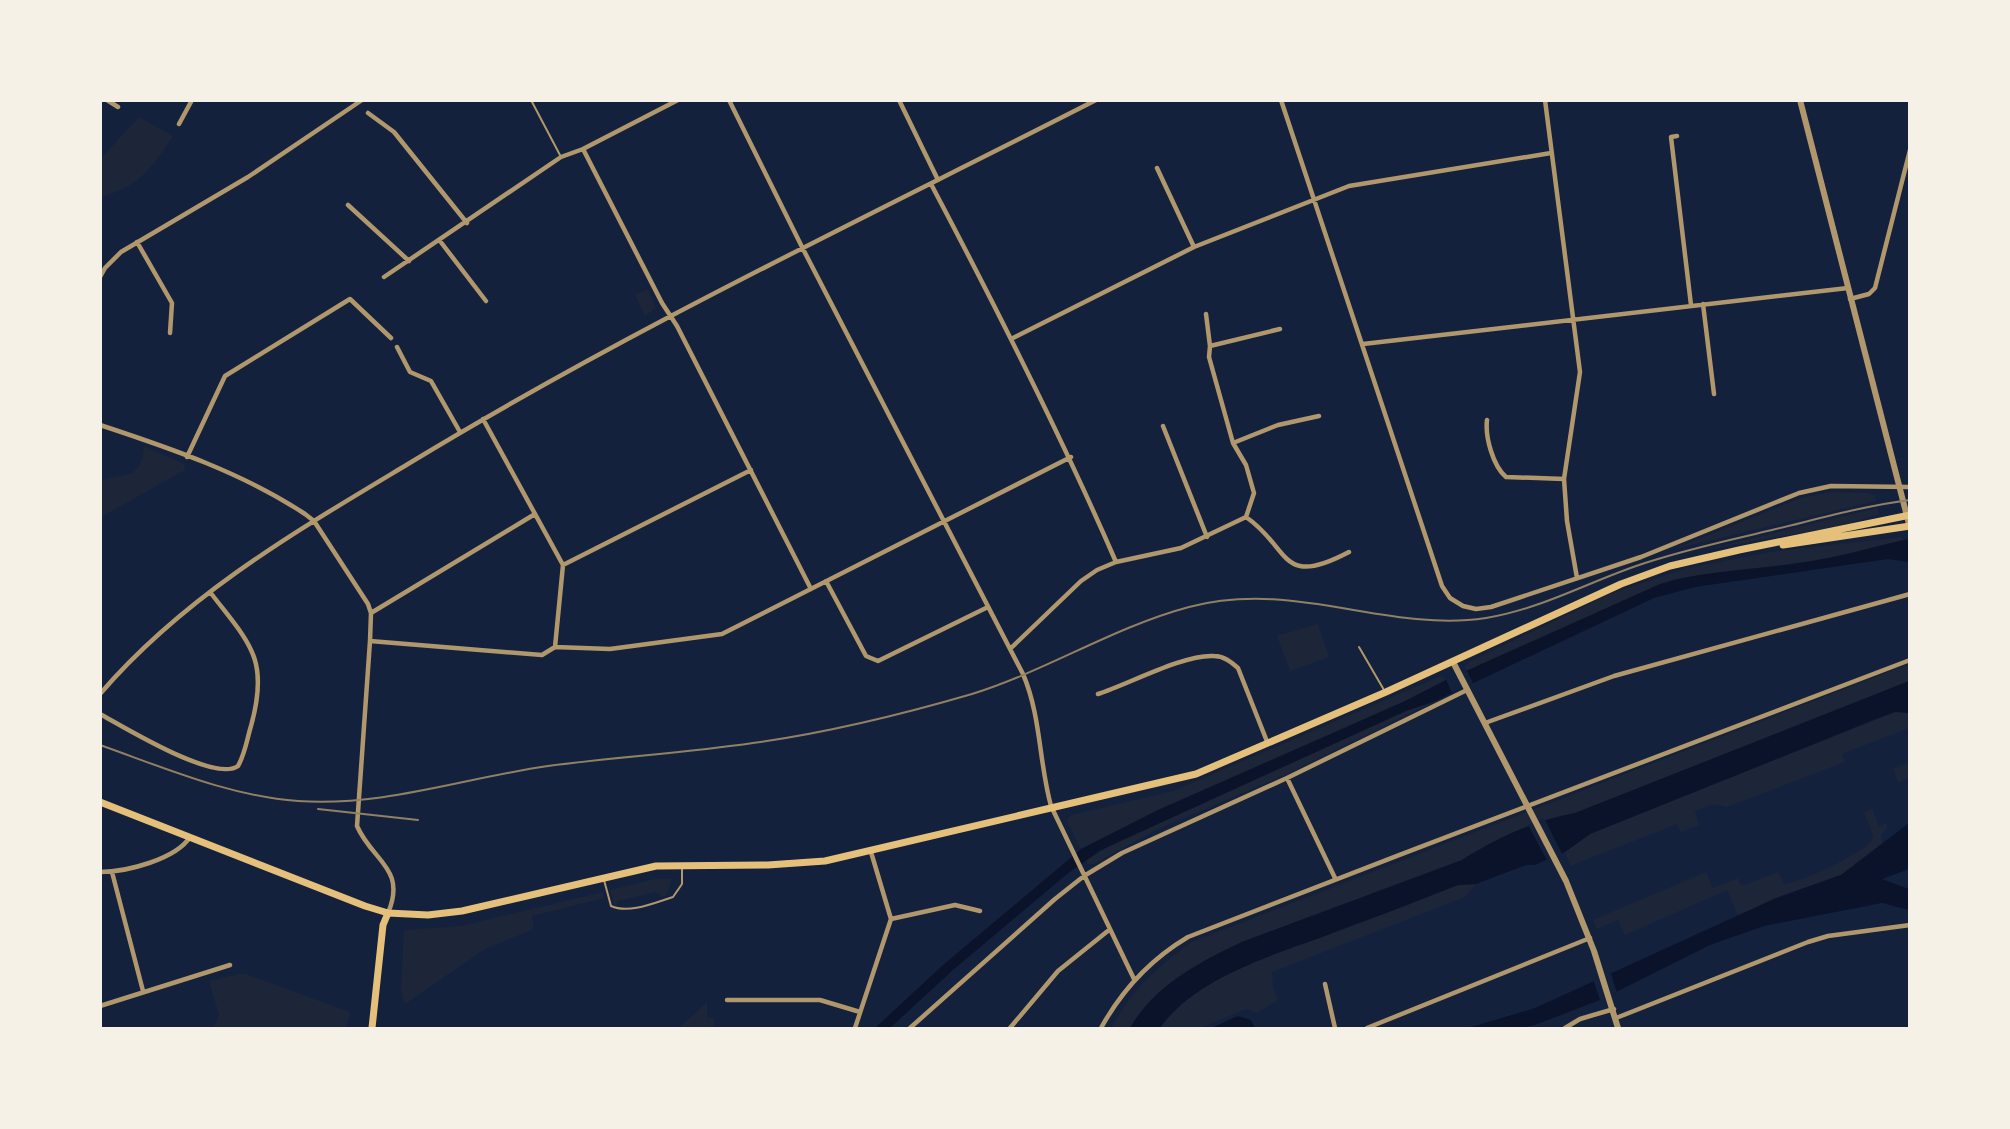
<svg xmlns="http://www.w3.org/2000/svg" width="2010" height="1129" font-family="'Nunito Sans',sans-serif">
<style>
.green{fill:#1d2539}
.water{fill:#0b132b}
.pier{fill:#14213d}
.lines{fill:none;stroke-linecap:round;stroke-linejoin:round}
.river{stroke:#0b132b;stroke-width:15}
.service{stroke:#b1986c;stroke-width:2}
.minor{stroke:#b1986c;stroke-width:4.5}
.tertiary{stroke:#b1986c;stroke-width:6}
.secondary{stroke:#e5c07b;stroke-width:7}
.rail{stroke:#918062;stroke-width:2}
</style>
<rect width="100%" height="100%" fill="#14213d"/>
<path class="green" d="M139 117 173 136C152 168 140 186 101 197V158Z
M648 289 656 308 645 316 635 295Z
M144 446 184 464 185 470 101 517V480C126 474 142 479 144 446Z
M1831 492 1869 493 1875 496 1876 501 1674 549 1801 498Z
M1877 508 1879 514 1845 525 1704 550Z
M1901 537 1902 540 1876 549 1805 562 1674 579 1467 671 1465 667 1469 662 1610 594 1684 569 1770 552Z
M1318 624 1329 657 1290 671 1277 636Z
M1909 664V681L1901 685 1575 813C1535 820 1496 838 1462 860L1242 942C1199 962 1154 986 1130 1028H1111C1130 992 1159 965 1192 942Z
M1441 676 1446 680 1421 694 1158 810 1081 849 1067 821 1071 815 1173 791Z
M1433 702 1285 775 1158 829 1094 864H1088L1086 860 1124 838 1406 711Z
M1895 712 1909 713V728L1842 754 1845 762 1727 807 1714 804 1695 811 1699 825 1681 832 1677 824 1570 866 1565 852 1590 834Z
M1909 762V778L1898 783 1893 769Z
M1872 809 1879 826 1887 823V829L1881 834 1882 844 1841 875 1776 898 1739 917 1727 890 1625 935 1618 920 1597 929 1593 920 1706 872 1713 888 1738 878 1740 884 1744 885 1778 872 1784 884C1805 881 1856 856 1871 842L1873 835 1864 812Z
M655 879H672L666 896 663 897 655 892 618 901 615 908 610 890Z
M1476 884 1465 897 1272 972 1273 988 1278 1000 1257 1013 1246 1009 1201 1028H1160C1197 975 1281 953 1338 931 1378 916 1418 901 1458 885Z
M603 892 604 898 532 916 534 929 485 949 408 1002 404 1003 401 988 404 930 461 926Z
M243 973 350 1012 346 1028H213L219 1015 209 981Z
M707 1002V1018H714V1028H679Z"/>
<path class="water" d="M1909 539V562L1888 559 1695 587 1654 598 1433 702 1406 711 1101 850 1067 874 953 970 890 1028H875L943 965 1081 849 1158 810 1403 702 1446 680 1660 584C1707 570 1757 570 1806 562 1841 557 1875 546 1909 539Z
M1909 681V713L1895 712 1876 719 1590 834 1565 852 1535 865H1526L1476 884 1458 885C1418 901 1378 916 1338 931 1281 953 1197 975 1160 1028H1130C1154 986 1199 962 1242 942L1462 860C1496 838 1535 820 1575 813Z
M1909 823 1907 828 1910 829 1909 869 1882 879 1909 889V910L1882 903 1764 926 1710 945 1600 1000 1535 1025 1520 1028H1468L1535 1008 1776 898 1841 875Z
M1238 1016 1251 1020 1255 1028H1211Z"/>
<path class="pier" d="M1466 669 1473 683 1452 693 1446 679Z
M1544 818 1563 856 1548 862 1528 825Z
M1610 971 1617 993 1601 1003 1593 979Z"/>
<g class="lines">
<path class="river" d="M1836 891 1842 889 1910 897"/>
<path class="service" d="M531 100 561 157
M1359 647 1384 690
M604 880 611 906C629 914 654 903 673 897L682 884V866"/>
<path class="minor" d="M107 100 118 107
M729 100 803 249 1023 674C1041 716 1039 763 1051 806L1134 979
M899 100 938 180
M1281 100 1442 586 1450 598 1463 606 1476 609 1491 607 1641 557 1799 493 1831 486 1910 487
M1545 100 1580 372 1564 479 1567 521 1577 578
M368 113 394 132 467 223
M179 124 192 100
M1677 136 1671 137 1691 305
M583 149 662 303 677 326 811 589
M1157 168 1194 247
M931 184C997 309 1060 433 1116 562
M348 205 409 261
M440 241 486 301
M137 242 172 303 170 333
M100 277 105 268 121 252 248 177 362 100
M384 277 561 157 583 149 678 100
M1850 299 1869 294 1875 288 1910 150
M1703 304 1714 394
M1206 314 1210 346
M1280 329 1210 346 1209 357 1233 443 1246 465 1254 493 1246 517C1291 548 1279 589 1349 552
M1013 338 1194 247 1349 186 1551 153
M1363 344 1848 288
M397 347 410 372 431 381 460 432
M483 419 563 565 555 647
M1487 420C1485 437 1493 466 1506 477L1564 479
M100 425C170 448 243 473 305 514L314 521 368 604 371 613 370 641 357 826C372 861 407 868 388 913
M1163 426 1207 537
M1233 443 1278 425 1319 416
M187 457 225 376 350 299 391 338
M563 565 751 470
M826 581 866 656 878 661 988 607
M371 613 535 514
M370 641 542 655 555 647 610 649 722 634 1071 457
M1010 649 1081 581 1097 570 1116 562 1181 548 1246 517
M100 694C185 595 298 530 408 464 630 329 865 218 1096 100
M1098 694C1129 684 1184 654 1214 656 1224 656 1231 662 1238 668L1268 744
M100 714C124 727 215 783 238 766 245 754 247 739 251 726 270 658 249 643 210 592
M1485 723 1614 676 1910 594
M1287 778 1335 878
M100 872C127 872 176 859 190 837
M112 872 143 991
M891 919 955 905 980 911
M1325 984 1335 1028
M727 1000H820L860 1012
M100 1006 230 965
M1616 1018 1808 942 1828 936 1910 925
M855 1028 891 919 871 852
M910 1028 1055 899 1084 876 1122 853 1287 778 1467 690
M1010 1028 1058 971 1109 930
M1101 1028C1122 990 1151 959 1188 937 1428 843 1669 752 1910 660
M1367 1028 1590 938
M1565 1028 1580 1019 1614 1009"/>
<path class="tertiary" d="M1800 100 1910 528
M1453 662 1566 881 1594 951 1618 1028"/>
<path class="secondary" d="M1783 545 1910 526
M100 802 365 906 388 913 428 915 462 911 656 866 768 865 825 861 1196 774 1386 692 1621 584 1670 566 1739 550 1910 515
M372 1028 383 925 388 913"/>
<path class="rail" d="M100 745C165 768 229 796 298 801 383 807 464 778 548 766 616 757 685 753 753 743 826 733 900 715 972 694 1046 671 1114 627 1189 607 1295 579 1387 633 1486 618 1542 609 1592 580 1645 563 1687 549 1730 540 1772 530 1818 519 1863 506 1910 500
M318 809 418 820"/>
</g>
<rect width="2010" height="1129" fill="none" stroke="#f6f1e7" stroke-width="204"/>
</svg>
